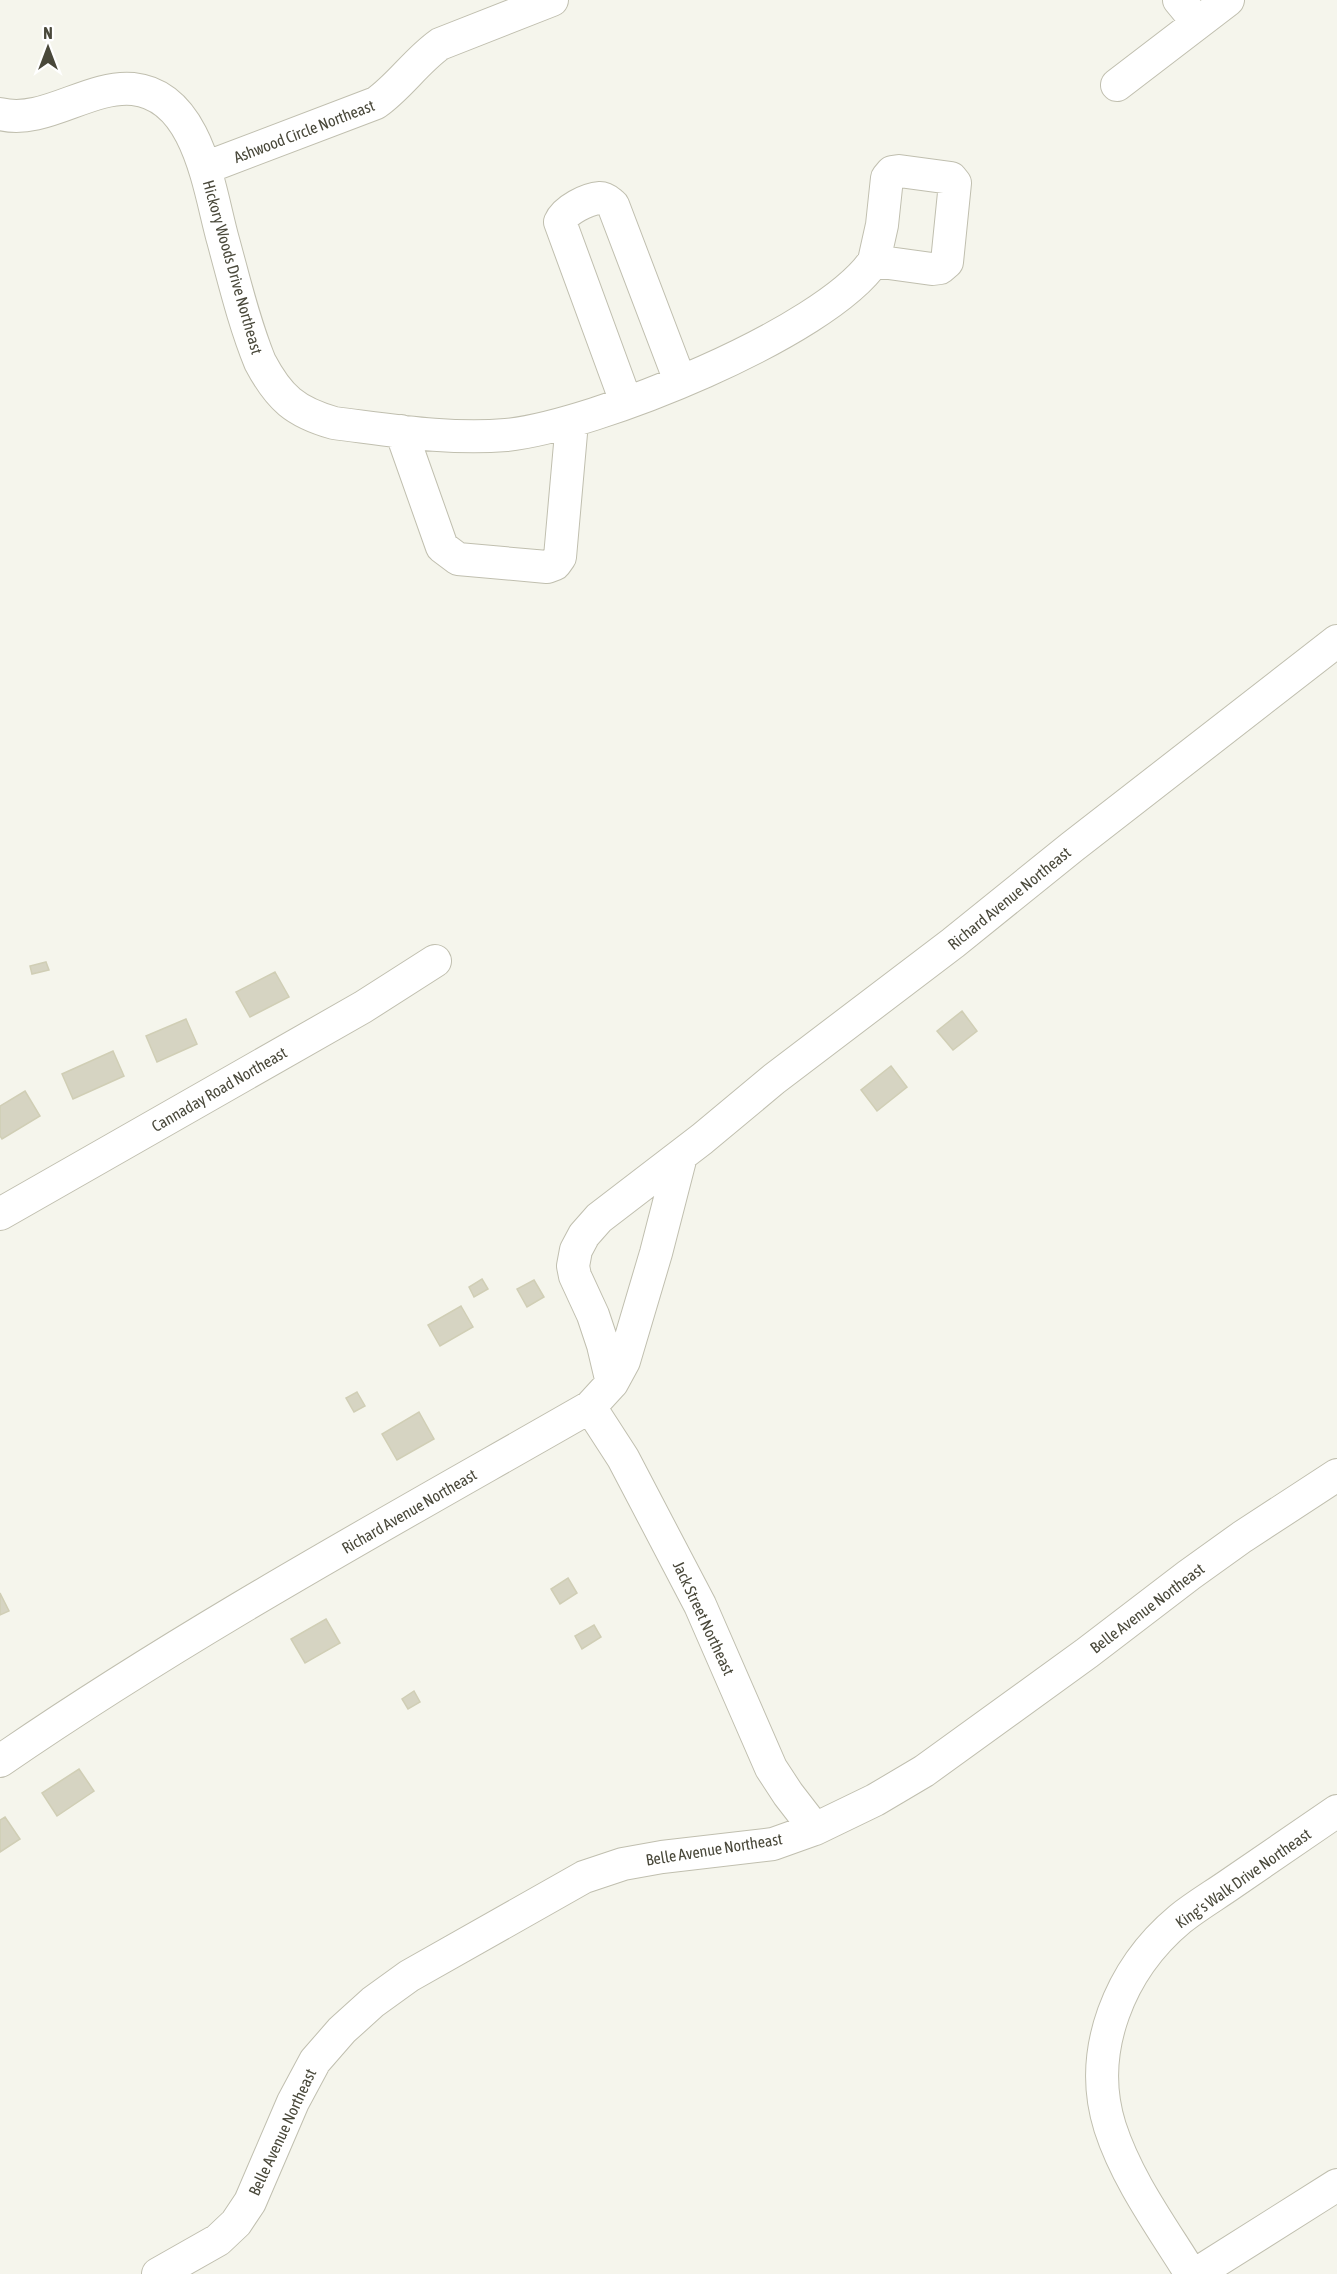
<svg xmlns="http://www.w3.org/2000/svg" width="1337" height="2274" font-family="'Asap Condensed',sans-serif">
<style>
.building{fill:#d6d4c2;stroke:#d0ceb5;stroke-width:1.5}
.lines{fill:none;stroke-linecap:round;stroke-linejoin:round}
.minor-casing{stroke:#c0bfaf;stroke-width:34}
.minor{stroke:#fff;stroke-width:32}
.labels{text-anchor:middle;stroke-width:4.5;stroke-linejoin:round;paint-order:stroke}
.street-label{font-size:16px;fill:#49483a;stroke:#fff}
</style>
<rect width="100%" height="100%" fill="#f5f5ec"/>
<path class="building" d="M46 962 49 970 32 974 30 966Z
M275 972 289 997 250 1017 236 992Z
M962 1011 977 1031 953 1050 937 1031Z
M186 1019 197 1044 157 1062 146 1036Z
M113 1051 124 1076 73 1099 62 1074Z
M891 1066 907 1087 877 1111 861 1090Z
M25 1091 40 1116 2 1139 0 1136V1106Z
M482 1279 488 1289 474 1297 469 1287Z
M534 1280 544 1297 527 1307 517 1289Z
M461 1306 473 1327 440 1346 428 1325Z
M357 1392 365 1406 354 1412 346 1398Z
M419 1412 434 1439 397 1460 382 1434Z
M568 1578 577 1593 560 1604 551 1589Z
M0 1593 9 1611 0 1615Z
M326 1619 340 1643 305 1663 291 1639Z
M594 1625 601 1637 582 1649 575 1636Z
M414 1691 420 1702 408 1709 402 1699Z
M79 1769 94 1791 57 1816 42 1793Z
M5 1817 20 1839 0 1852V1820Z"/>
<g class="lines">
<defs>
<path id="minor" d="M1179 0 1198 23
M1117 85 1228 0
M0 114C45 125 88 85 133 89 199 96 209 190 223 240 234 280 244 323 260 362 279 398 295 412 334 423 391 430 449 440 506 435 594 426 825 333 874 261
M205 168 376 103C400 86 416 61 440 44L552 0
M899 171 951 178 955 183 947 262 940 268 932 269 874 261 882 225 887 178 892 172Z
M626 402 560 222C565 210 587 199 600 198 606 198 609 202 613 205L680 381
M401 431 442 547 458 559 547 567 555 564 560 557 572 422
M0 1214 363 1007 435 961
M612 1383 603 1345 593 1315 575 1276 573 1266 576 1250 584 1235 599 1218 702 1139 774 1079 953 943 1072 847 1337 641
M590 1407 623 1458 700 1605 771 1768 788 1794 815 1829
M0 1761C189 1631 391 1521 590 1407L612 1383 624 1361 656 1253 681 1156
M158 2274 218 2240 236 2223 250 2202 293 2102 315 2061 342 2030 373 2002 409 1976 584 1877 623 1864 662 1857 773 1844 815 1829 875 1800 924 1771 1087 1653 1189 1575 1242 1537 1337 1475
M1191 2274C1162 2227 1127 2180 1110 2127 1086 2051 1120 1969 1180 1919 1196 1906 1215 1895 1232 1883 1267 1859 1302 1835 1337 1811
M1196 2274 1337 2185"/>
</defs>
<use href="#minor" class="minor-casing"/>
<use href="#minor" class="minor"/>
</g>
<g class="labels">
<g class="street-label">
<text transform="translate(304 131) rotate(-21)" y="6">Ashwood Circle Northeast</text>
<text transform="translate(233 267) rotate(74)" y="6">Hickory Woods Drive Northeast</text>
<text transform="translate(1009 898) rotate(-39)" y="6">Richard Avenue Northeast</text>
<text transform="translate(219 1089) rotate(-30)" y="6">Cannaday Road Northeast</text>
<text transform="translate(409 1511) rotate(-30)" y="6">Richard Avenue Northeast</text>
<text transform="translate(1147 1608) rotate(-37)" y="6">Belle Avenue Northeast</text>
<text transform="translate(704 1618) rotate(65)" y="6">Jack Street Northeast</text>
<text transform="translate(714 1849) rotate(-9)" y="6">Belle Avenue Northeast</text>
<text transform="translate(1243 1878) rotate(-35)" y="6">King's Walk Drive Northeast</text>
<text transform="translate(282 2132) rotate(-65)" y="6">Belle Avenue Northeast</text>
</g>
</g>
<g transform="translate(48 48)" stroke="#ffffff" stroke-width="4.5" paint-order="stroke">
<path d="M0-4.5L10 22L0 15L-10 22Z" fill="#49483a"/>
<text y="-9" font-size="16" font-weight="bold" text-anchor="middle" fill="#49483a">N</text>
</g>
</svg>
